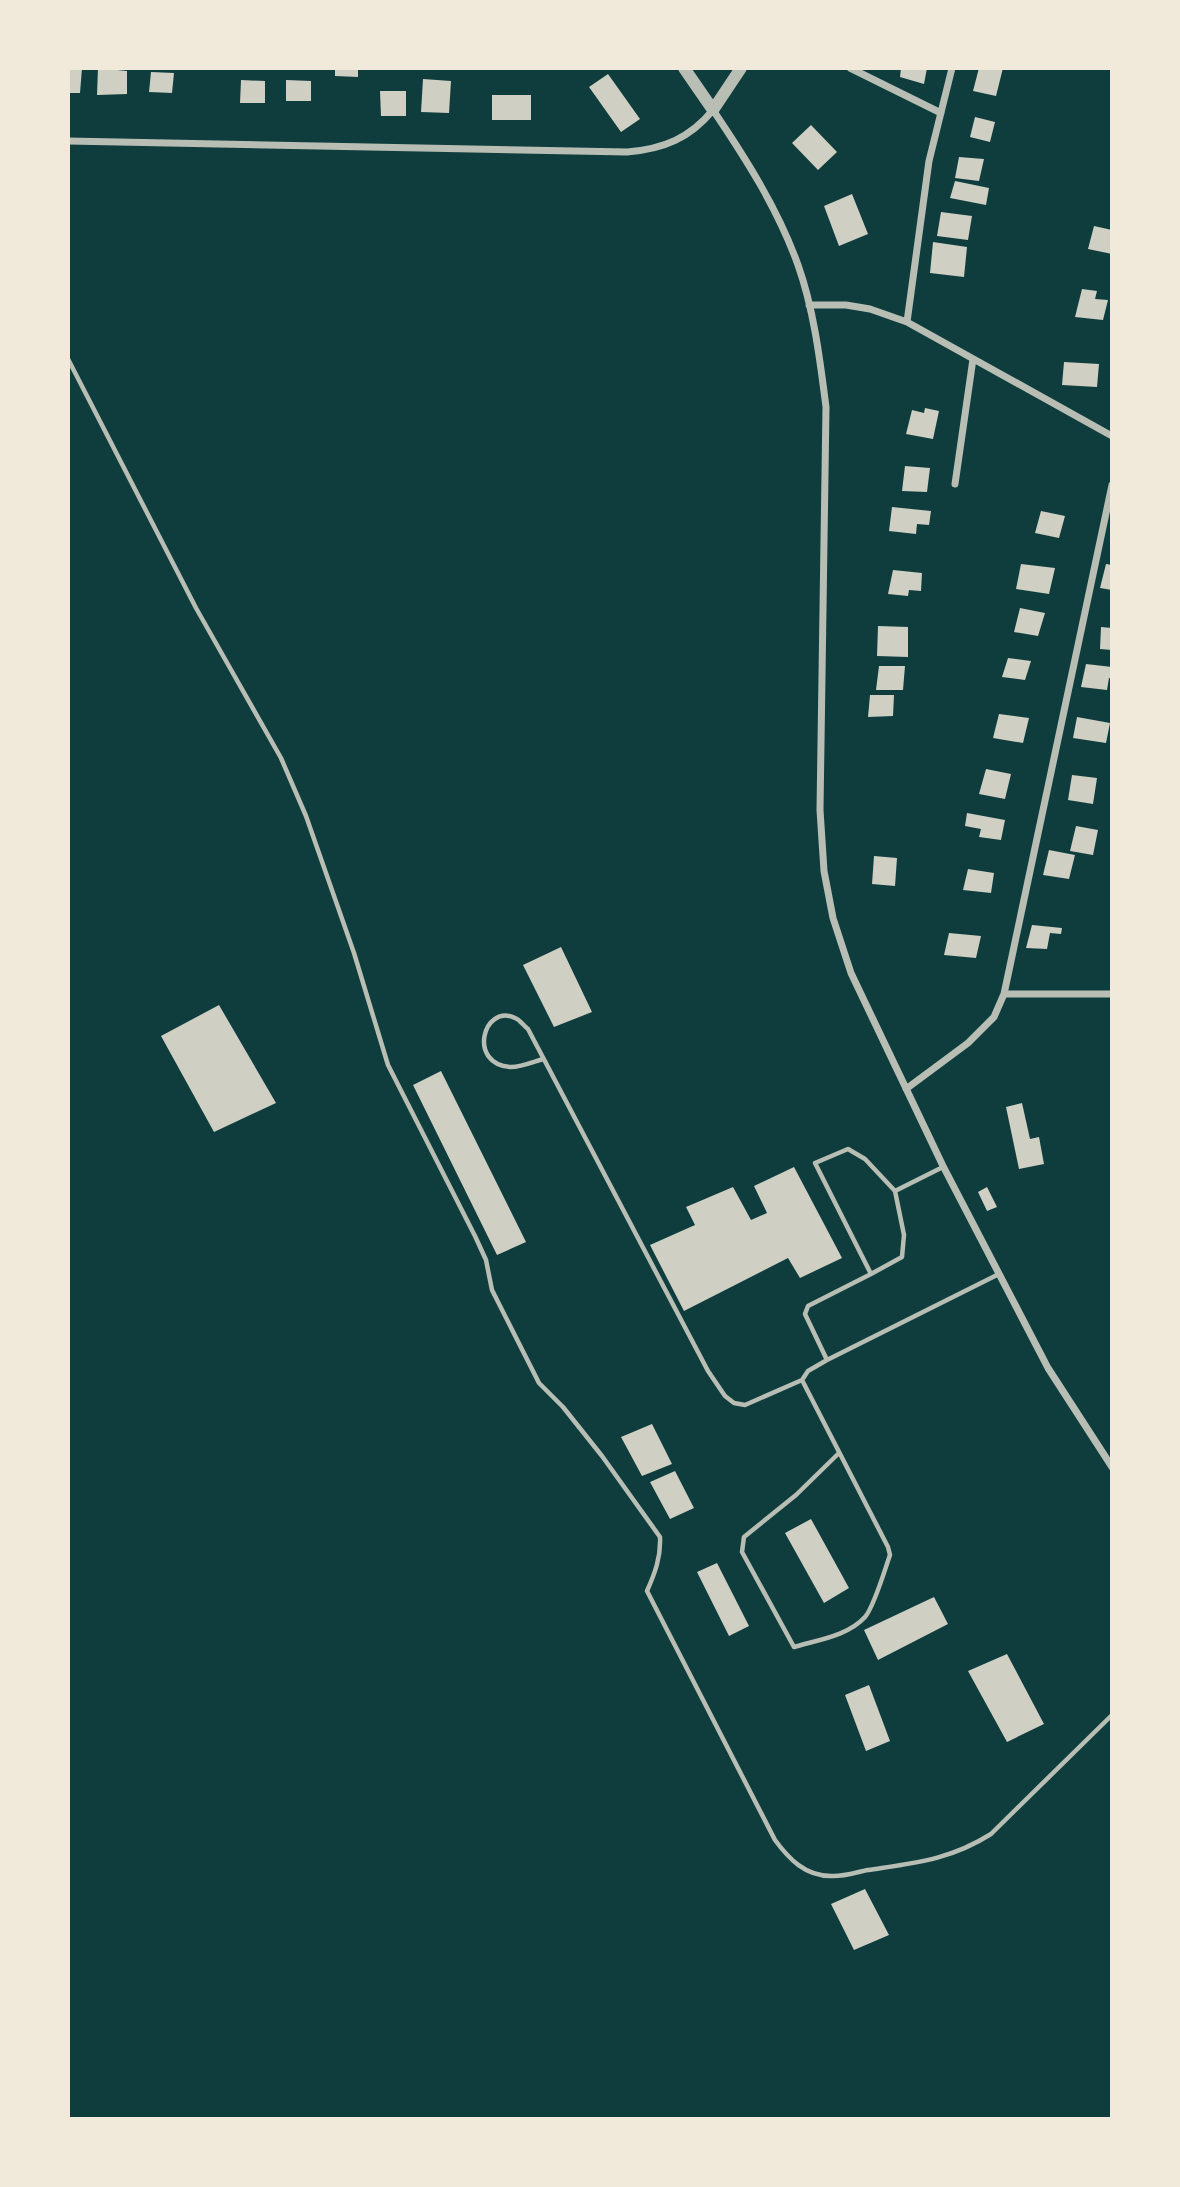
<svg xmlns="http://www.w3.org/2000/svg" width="1180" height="2187" font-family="'Work Sans',sans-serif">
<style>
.building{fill:#cfcfc3}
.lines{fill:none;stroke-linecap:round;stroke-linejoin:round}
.service{stroke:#b8beb3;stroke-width:4.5}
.minor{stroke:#b8beb3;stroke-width:7}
.tertiary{stroke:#b8beb3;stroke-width:12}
</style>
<rect width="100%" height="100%" fill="#0f3d3e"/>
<path class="building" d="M68 68H82L80 93H68Z
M98 68 127 71V94L97 95Z
M335 68H358V77L335 76Z
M901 68H927L924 84 900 77Z
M979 68H1003L996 96 973 91Z
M151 72 174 73 172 93 149 92Z
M608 74 640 119 621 132 589 87Z
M423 79 451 81 449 113 421 112Z
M241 80 265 81V103H240Z
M286 80 311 81V101H286Z
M380 91H406V116H381Z
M492 95H531V120H492Z
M975 117 995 122 990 142 970 137Z
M811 125 837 152 818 170 792 143Z
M959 157 984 159 979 181 955 178Z
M955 181 989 188 986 205 950 198Z
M852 194 868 234 839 246 824 206Z
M941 212 972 216 968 240 937 236Z
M1094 226 1112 230V254L1088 249Z
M933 242 967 247 964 277 930 273Z
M1082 289 1097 291 1095 299 1108 300 1103 320 1075 317Z
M1064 362 1099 364 1097 387 1062 385Z
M925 408 939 411 933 439 906 434 912 410 924 413Z
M905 466 930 468 927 492 902 491Z
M892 507 931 511 929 525 917 524 916 534 889 531Z
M1041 511 1065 516 1059 538 1035 533Z
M1021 564 1055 568 1049 594 1016 589Z
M1106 564 1112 565V590L1100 588Z
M893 570 922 573 921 591 909 590 908 596 888 594Z
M1020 608 1045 613 1038 636 1014 632Z
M878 626 908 627V657L877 656Z
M1101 627 1112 628V650L1100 649Z
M1008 658 1031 661 1025 680 1002 677Z
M1086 664 1112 667V679L1109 678 1107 690 1081 687Z
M879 666H905L903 690H876Z
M870 695H894L893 716 868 717Z
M999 714 1029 718 1023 743 993 738Z
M1077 717 1110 723 1106 743 1073 738Z
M986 769 1011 774 1005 799 979 794Z
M1072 775 1097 778 1093 804 1068 800Z
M967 813 1005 820 1001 840 979 837 981 829 965 826Z
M1076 826 1098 830 1093 855 1070 851Z
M1049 850 1075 855 1069 879 1043 875Z
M874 856 897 858 895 886 872 884Z
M968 869 994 873 991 893 963 890Z
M1032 925 1062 928 1061 934 1050 933 1047 949 1026 948Z
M949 933 981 936 976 958 944 955Z
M561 947 592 1012 554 1027 523 965Z
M219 1005 276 1103 214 1132 161 1036Z
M441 1071 526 1242 497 1255 413 1085Z
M1022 1103 1030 1139 1039 1137 1044 1164 1019 1169 1006 1107Z
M794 1167 842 1258 800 1278 788 1258 684 1311 650 1245 695 1225 686 1207 733 1187 751 1220 767 1213 754 1186Z
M987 1187 997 1207 987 1211 978 1192Z
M652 1424 672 1464 642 1476 621 1437Z
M675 1471 694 1508 670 1519 650 1482Z
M811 1519 849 1588 824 1603 785 1533Z
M717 1563 749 1626 729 1636 697 1572Z
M934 1597 948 1624 878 1660 864 1630Z
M1007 1654 1044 1724 1007 1742 968 1671Z
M869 1685 890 1741 866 1751 845 1695Z
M865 1889 889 1935 854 1950 831 1904Z"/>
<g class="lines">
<path class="service" d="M68 359 196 608 281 758 306 816 354 953 388 1065 475 1236 486 1260 492 1290 539 1383 563 1407 602 1456 660 1537C661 1557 655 1573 647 1591L775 1840C789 1859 805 1876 831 1876 843 1877 857 1872 868 1870 914 1863 950 1860 991 1834L1112 1715
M543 1059C533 1062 521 1067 511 1067 467 1065 483 1003 515 1018 520 1020 524 1026 528 1029L708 1371 725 1396 734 1403 745 1405 802 1380
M895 1191 904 1235 902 1257 871 1274 815 1163 848 1149 865 1159 895 1191 943 1167
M827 1360 999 1274
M839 1453 796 1495 744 1537 742 1552 794 1647C817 1640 848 1636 865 1617 874 1607 885 1569 890 1555L888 1547 802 1380 808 1371 827 1360 805 1314 808 1306 871 1274"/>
<path class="minor" d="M850 68 941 113
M68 141 627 152C664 149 690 138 713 110 746 159 778 209 798 265 814 310 820 360 826 407L820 810 824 871 833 918 851 973 943 1166 1048 1368 1112 1467
M809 305H846L870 309 907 322 1112 436
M907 322 929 161 952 68
M955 484 973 359
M1004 994H1112
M906 1089 968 1043 994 1017 1004 994 1112 485"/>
<path class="tertiary" d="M684 68 713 110 741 68"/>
</g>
<rect width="1180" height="2187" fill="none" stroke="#f1e9da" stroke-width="140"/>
</svg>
